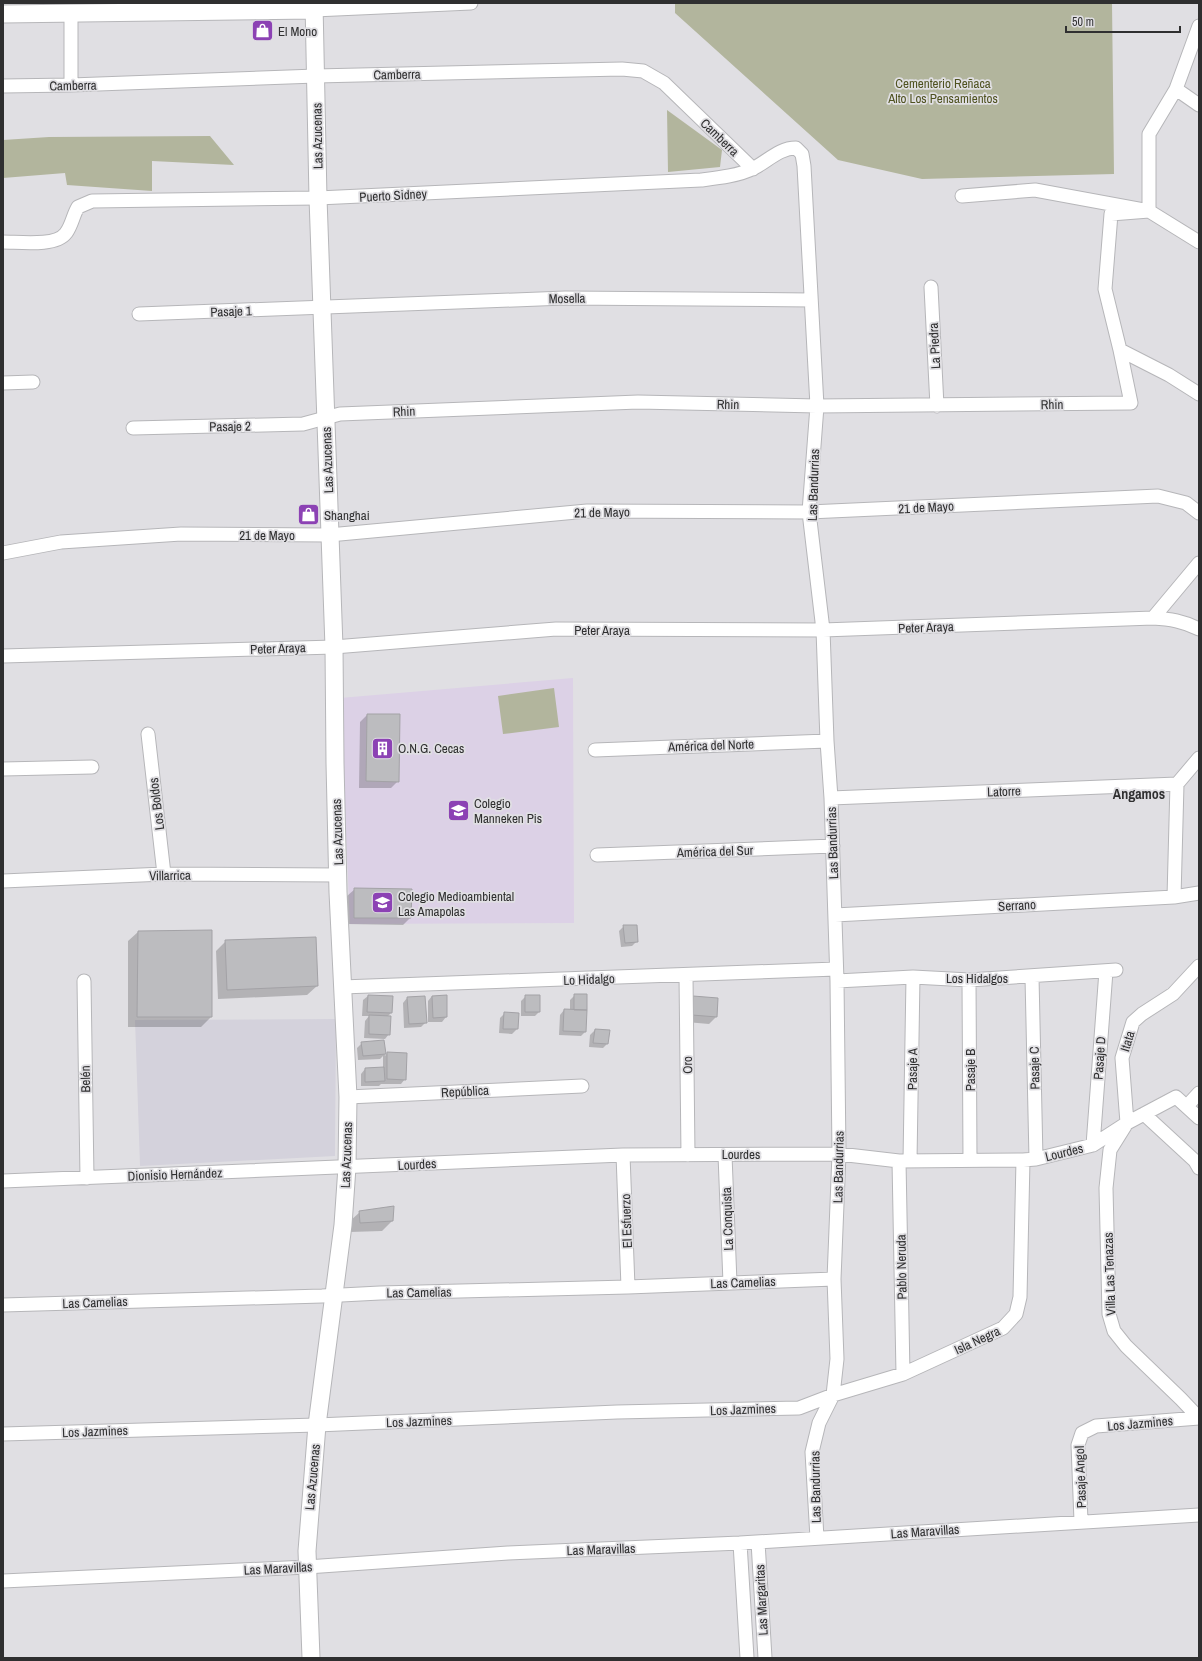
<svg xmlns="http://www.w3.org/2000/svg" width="1202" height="1661" font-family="'Archivo Narrow',sans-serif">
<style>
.built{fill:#d4d2dc}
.education{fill:#dcd1e6}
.green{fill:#b2b59d}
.shadow{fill:#0003}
.building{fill:#bcbcbf;stroke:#a3a2a6}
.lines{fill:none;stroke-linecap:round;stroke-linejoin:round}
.minor-casing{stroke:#b6b6b9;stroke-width:15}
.tertiary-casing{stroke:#b6b6b9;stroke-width:19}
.minor{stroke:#fff;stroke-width:13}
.tertiary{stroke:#fff;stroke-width:17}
.labels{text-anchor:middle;stroke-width:3.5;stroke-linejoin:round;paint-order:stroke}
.poi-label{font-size:13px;fill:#2f2f30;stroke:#e0dfe3;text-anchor:start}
.street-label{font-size:13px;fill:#2f2f30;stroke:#e0dfe3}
.park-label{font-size:13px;fill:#4f5220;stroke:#e0dfe3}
.neighbourhood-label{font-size:14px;font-weight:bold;fill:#2f2f30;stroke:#e0dfe3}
</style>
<rect width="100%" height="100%" fill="#e0dfe3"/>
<path class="built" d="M336 1019 335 1156 140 1166 135 1020Z"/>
<path class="education" d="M573 678 574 923 350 924 340 698Z"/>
<path class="green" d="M675 3H1112L1114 174 922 179 838 160 675 13Z
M667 110 722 150 720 167 668 172Z
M210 136 234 165 152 161V191L67 185 65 173 3 178V140L49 137Z
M554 688 559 727 503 734 498 696Z"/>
<path class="shadow" d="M367 715 398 781 391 788H359L360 722Z
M355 889 410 918 403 925 347 924V896Z
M624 926 637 941 632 946 621 947 619 931Z
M138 932 211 1017 201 1027H128V941Z
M226 941 317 986 307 995 218 999 216 951Z
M575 995 585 1032 581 1036 559 1035 560 1015 564 1010 570 1011V1000Z
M368 996 391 1013 387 1017 389 1034 385 1039 364 1038 365 1021 369 1016H362L363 1000Z
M432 996H446V1017L442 1022H428V1001Z
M526 996 539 1012 535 1016H521V1001Z
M693 997 716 1017 709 1024 686 1022V1005Z
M407 998 426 1022 421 1027 404 1028 403 1003Z
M505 1013 517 1029 512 1034 499 1033 500 1018Z
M595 1030 607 1044 603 1048 589 1047 590 1035Z
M383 1041 385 1056 387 1053 405 1079 401 1084H381L379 1086H361V1074L365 1069H383V1056L380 1059 358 1060 357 1048 362 1043Z
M360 1212 392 1221 382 1231 350 1232V1221Z"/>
<path class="building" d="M367 714H400L399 782 366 781Z
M354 888 412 889 411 918H354Z
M623 925H637L638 942 625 943Z
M212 930V1017H137L138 931Z
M316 937 318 986 227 990 225 940Z
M574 994H587V1010H574Z
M368 995 393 996 392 1013 367 1012Z
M447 995V1017L433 1018 432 996Z
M525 995H540V1012H525Z
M425 996 427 1023 409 1024 407 997Z
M693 996 718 998 717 1017 692 1015Z
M564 1009 587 1010 586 1032 563 1031Z
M504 1012 519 1013 518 1029H503Z
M369 1015 391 1016 390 1035 369 1034Z
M595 1029 610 1030 608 1044 593 1043Z
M384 1040 386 1054 363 1056 361 1042Z
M387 1052 407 1053 406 1080 387 1079Z
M384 1067 385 1081 365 1082V1068Z
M394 1206 393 1221 360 1223 359 1211Z"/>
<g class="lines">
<defs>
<path id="minor" d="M314 10 471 3
M71 85V13
M3 86 71 85 316 76 622 69 643 71 664 83 753 169
M1176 89 1199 105
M962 196 1035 190 1149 211 1199 242
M3 242C19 242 56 247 66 233 72 225 73 215 78 207L92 201 318 198 701 180C718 178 738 176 754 168 768 161 779 148 796 148L802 154 804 166 817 406 809 512 823 630 827 741 831 798 837 981 839 1154 834 1279 837 1359 833 1395 819 1423 812 1452 817 1538
M931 287 937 406
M139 314 565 298 811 300
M1120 350 1169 375 1199 394
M3 383 33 382
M133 428 303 424 340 414 638 402 817 406 1131 403 1120 350 1105 289 1111 214 1149 211V134L1176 89 1199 26
M3 553 61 542 181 534 329 535 587 511 809 512 1158 496 1186 503 1199 513
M1153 618 1199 563
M3 656 334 647 556 629 823 630 1153 618C1170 619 1183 621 1199 629
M148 734 164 874
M595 750 827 741
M3 769 92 767
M831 798 1177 784
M597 855 833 846
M3 881 164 874 338 875
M1174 897 1177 784 1199 758
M835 915 1174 897 1199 893
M686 976 688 1155
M1032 977 1036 1159
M969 980 970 1160
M84 981 87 1178
M837 981 913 977 969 980 1116 970
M342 987 836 969
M348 1097 582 1086
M1187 1106 1199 1093
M1144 1114 1195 1161 1199 1168
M1127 1123 1122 1058 1133 1022 1142 1014 1173 994 1199 966
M1125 1126 1110 1150 1106 1188 1109 1314 1114 1331 1126 1346 1181 1399 1199 1418
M1093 1145 1106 971
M623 1155 628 1287
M725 1155 730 1283
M899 1161 903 1374
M910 1161 913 977
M3 1181 623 1155 839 1154 899 1161 1023 1160 1036 1159 1093 1145 1127 1123 1176 1097 1199 1118
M3 1305 322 1296 380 1293 628 1287 834 1279
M3 1434 317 1425 617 1412 799 1408 833 1395 903 1374 1003 1328 1016 1314 1020 1297 1023 1160
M1081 1521 1078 1445 1082 1433 1096 1426 1199 1418
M758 1542 765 1658
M740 1543 747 1658
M3 1581 307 1567 508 1553 740 1543 1199 1515"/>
<path id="tertiary" d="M3 14 314 10
M311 1658 307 1551 317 1425 343 1225 347 1167 348 1097 338 892 335 763 334 647 318 198 314 3"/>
</defs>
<use href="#minor" class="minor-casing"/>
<use href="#tertiary" class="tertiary-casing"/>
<use href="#minor" class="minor"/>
<use href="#tertiary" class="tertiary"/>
</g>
<defs>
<symbol id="shop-square" viewBox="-11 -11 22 22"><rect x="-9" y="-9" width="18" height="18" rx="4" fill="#8c42b4" stroke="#e0dfe3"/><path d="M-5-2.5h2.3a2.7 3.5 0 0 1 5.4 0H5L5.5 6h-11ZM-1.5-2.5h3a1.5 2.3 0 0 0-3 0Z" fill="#fff"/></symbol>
<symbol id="building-square" viewBox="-11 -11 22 22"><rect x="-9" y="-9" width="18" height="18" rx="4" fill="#8c42b4" stroke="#e0dfe3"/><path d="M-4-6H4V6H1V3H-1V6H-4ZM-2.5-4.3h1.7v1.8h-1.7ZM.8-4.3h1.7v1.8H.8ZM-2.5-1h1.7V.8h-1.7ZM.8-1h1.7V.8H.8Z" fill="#fff"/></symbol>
<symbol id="school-square" viewBox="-11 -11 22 22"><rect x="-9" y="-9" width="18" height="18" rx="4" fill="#8c42b4" stroke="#e0dfe3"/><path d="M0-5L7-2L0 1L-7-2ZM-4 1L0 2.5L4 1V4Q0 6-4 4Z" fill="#fff"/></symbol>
</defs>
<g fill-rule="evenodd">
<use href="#shop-square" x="250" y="18" width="25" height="25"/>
<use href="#shop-square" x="296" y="502" width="25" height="25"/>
<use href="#building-square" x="370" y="736" width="25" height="25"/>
<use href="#school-square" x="446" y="798" width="25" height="25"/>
<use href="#school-square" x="370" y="890" width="25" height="25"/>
</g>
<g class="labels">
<g class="poi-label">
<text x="278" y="36">El Mono</text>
<text x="324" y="520">Shanghai</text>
<text x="398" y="753">O.N.G. Cecas</text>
<text x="474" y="808">Colegio<tspan x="474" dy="15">Manneken Pis</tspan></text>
<text x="398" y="901">Colegio Medioambiental<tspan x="398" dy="15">Las Amapolas</tspan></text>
</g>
<g class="street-label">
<text transform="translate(397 74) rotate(-1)" y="5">Camberra</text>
<text transform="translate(73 85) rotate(-1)" y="5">Camberra</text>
<text transform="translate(317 136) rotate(-91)" y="5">Las Azucenas</text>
<text transform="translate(720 137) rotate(44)" y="5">Camberra</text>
<text transform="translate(393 195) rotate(-3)" y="5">Puerto Sidney</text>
<text transform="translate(567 298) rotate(-1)" y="5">Mosella</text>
<text transform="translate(231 311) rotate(-2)" y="5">Pasaje 1</text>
<text transform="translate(934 346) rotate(-93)" y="5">La Piedra</text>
<text transform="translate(728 404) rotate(1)" y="5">Rhin</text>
<text transform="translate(1052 404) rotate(-1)" y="5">Rhin</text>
<text transform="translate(404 411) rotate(-2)" y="5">Rhin</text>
<text transform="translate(230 426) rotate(-1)" y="5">Pasaje 2</text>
<text transform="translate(327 460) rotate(-92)" y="5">Las Azucenas</text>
<text transform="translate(813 485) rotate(-88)" y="5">Las Bandurrias</text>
<text transform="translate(926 507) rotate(-3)" y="5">21 de Mayo</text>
<text transform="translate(602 512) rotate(-1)" y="5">21 de Mayo</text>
<text x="267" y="540">21 de Mayo</text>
<text transform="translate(926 627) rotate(-2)" y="5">Peter Araya</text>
<text x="602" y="635">Peter Araya</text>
<text transform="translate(278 648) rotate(-2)" y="5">Peter Araya</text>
<text transform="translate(711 745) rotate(-2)" y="5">América del Norte</text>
<text transform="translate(1004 791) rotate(-2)" y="5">Latorre</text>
<text transform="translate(156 804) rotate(-97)" y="5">Los Boldos</text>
<text transform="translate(337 832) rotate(-92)" y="5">Las Azucenas</text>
<text transform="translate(832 843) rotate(-92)" y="5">Las Bandurrias</text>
<text transform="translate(715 851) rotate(-2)" y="5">América del Sur</text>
<text transform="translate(170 875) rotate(-1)" y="5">Villarrica</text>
<text transform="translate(1017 905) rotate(-3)" y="5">Serrano</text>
<text x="977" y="983">Los Hidalgos</text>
<text transform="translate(589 979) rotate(-2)" y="5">Lo Hidalgo</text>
<text transform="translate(1127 1041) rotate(-73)" y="5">Itata</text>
<text transform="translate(1099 1058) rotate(-86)" y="5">Pasaje D</text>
<text transform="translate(687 1065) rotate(-91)" y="5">Oro</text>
<text transform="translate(1034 1068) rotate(-91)" y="5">Pasaje C</text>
<text transform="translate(912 1069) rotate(-89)" y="5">Pasaje A</text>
<text transform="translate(970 1070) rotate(-90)" y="5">Pasaje B</text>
<text transform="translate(85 1079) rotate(-91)" y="5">Belén</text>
<text transform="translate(465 1091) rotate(-3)" y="5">República</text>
<text transform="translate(1064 1152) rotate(-14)" y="5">Lourdes</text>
<text x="741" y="1159">Lourdes</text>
<text transform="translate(346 1155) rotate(-88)" y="5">Las Azucenas</text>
<text transform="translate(417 1164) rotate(-3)" y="5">Lourdes</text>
<text transform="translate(838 1167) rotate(-89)" y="5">Las Bandurrias</text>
<text transform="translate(175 1174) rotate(-2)" y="5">Dionisio Hernández</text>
<text transform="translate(727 1219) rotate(-92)" y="5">La Conquista</text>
<text transform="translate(626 1221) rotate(-92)" y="5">El Esfuerzo</text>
<text transform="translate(901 1267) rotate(-91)" y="5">Pablo Neruda</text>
<text transform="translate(1109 1274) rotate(-92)" y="5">Villa Las Tenazas</text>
<text transform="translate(743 1282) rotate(-2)" y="5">Las Camelias</text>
<text transform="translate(419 1292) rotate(-1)" y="5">Las Camelias</text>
<text transform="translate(95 1302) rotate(-2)" y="5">Las Camelias</text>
<text transform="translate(977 1340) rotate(-25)" y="5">Isla Negra</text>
<text transform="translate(743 1409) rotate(-2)" y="5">Los Jazmines</text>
<text transform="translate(419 1421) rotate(-2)" y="5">Los Jazmines</text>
<text transform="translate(1140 1423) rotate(-5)" y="5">Los Jazmines</text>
<text transform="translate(95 1431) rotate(-2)" y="5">Los Jazmines</text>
<text transform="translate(312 1477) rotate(-85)" y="5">Las Azucenas</text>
<text transform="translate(1080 1477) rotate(-92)" y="5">Pasaje Angol</text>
<text transform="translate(815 1487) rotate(-91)" y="5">Las Bandurrias</text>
<text transform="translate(925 1531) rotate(-4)" y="5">Las Maravillas</text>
<text transform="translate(601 1549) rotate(-2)" y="5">Las Maravillas</text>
<text transform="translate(278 1568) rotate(-3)" y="5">Las Maravillas</text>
<text transform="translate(761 1600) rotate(-93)" y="5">Las Margaritas</text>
</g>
<g class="park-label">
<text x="943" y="88">Cementerio Reñaca<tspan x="943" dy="15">Alto Los Pensamientos</tspan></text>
</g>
<g class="neighbourhood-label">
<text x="1139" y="799">Angamos</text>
</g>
</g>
<rect width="1202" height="1661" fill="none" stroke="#2f2f30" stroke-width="8"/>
<path d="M1066 26v6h114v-6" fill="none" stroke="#2f2f30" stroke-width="2"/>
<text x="1072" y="26" font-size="12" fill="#2f2f30" stroke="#e0dfe3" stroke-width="3" paint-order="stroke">50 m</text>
</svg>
